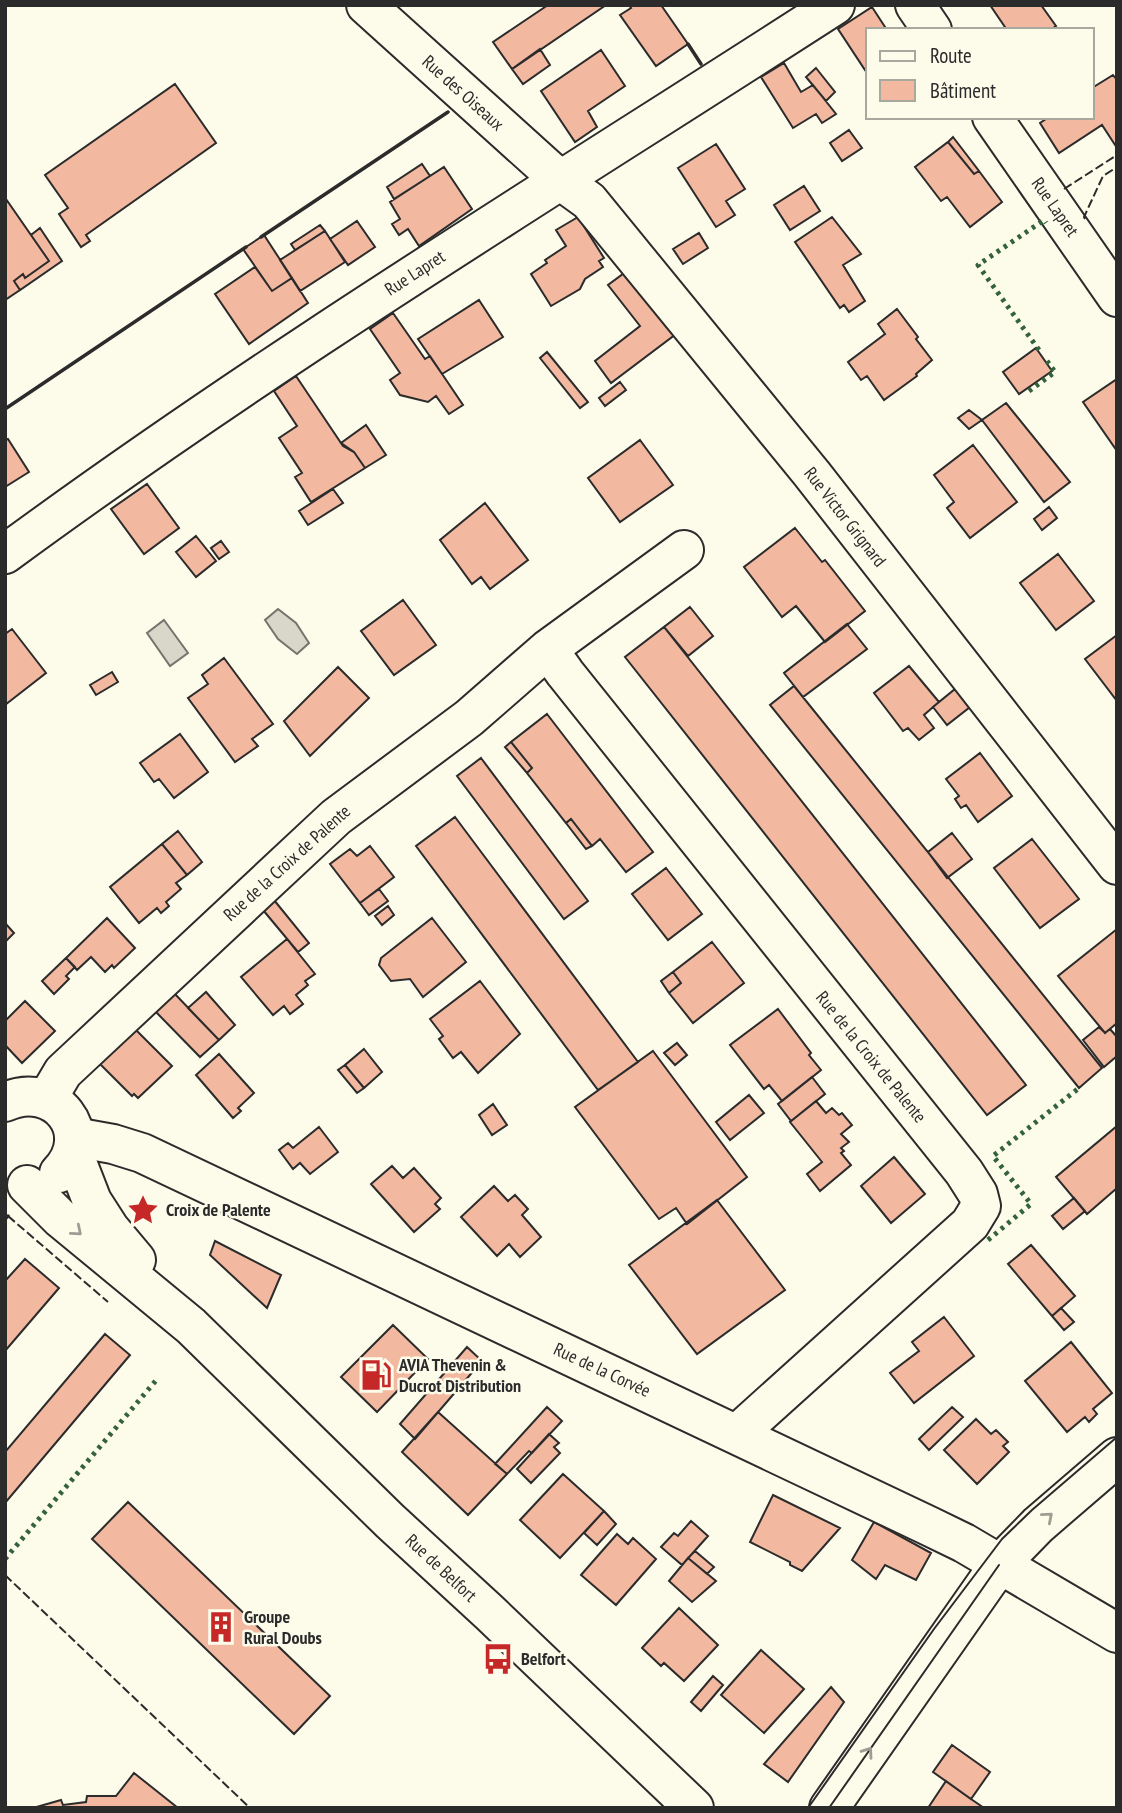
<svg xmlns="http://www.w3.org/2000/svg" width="1122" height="1813" font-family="'PT Sans Narrow',sans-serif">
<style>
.water{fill:#d8d7c9;stroke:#74746e;stroke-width:2}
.building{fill:#f2b8a0;stroke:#2b2b2b;stroke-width:2}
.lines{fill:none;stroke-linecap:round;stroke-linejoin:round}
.minor-casing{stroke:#2b2b2b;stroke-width:42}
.major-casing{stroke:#2b2b2b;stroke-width:42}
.minor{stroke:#fdfbea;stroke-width:38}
.major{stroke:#fdfbea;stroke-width:38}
.tram{stroke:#2b2b2b;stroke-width:2}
.hedge{stroke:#34623c;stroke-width:5;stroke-dasharray:3.5 5;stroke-linecap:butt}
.fence{stroke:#2b2b2b;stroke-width:2;stroke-dasharray:9 3.5;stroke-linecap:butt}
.wall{stroke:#2b2b2b;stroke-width:3.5}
.oneway{stroke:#9e9d94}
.labels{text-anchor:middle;stroke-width:5;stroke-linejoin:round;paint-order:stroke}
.street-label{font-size:18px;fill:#2b2b2b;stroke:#fdfbea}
.poi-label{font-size:18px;font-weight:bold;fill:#2b2b2b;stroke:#fdfbea;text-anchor:start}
</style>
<rect width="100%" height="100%" fill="#fdfbea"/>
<path class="water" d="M278 609 296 623 309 643 297 654 278 639 265 620Z
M164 620 188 653 170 666 147 633Z"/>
<path class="building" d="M548 5H606L512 69 493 42Z
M629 5H661L688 44 656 66 620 15 631 8Z
M990 5H1041L1056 26 1050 30H1007Z
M872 7 887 30H868V68L865 70 838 29Z
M540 49 550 65 523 84 512 69Z
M601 50 625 86 588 111 597 127 575 142 541 91Z
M784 63 801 92 813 85 836 114 822 123 816 114 793 128 761 77Z
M816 68 835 92 826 101 806 77Z
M1113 75 1117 80V148L1102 125 1059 153 1040 123 1049 117H1092V88Z
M175 84 216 143 86 235 90 241 81 247 59 214 68 208 45 175Z
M849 130 862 148 842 161 830 143Z
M953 137 979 171 974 174 948 142Z
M948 142 974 174 979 171 1002 202 970 227 947 197 941 201 915 167Z
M716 144 745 189 726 201 735 215 716 227 678 168Z
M422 164 430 176 394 199 387 187Z
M444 167 472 209 419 246 408 229 399 235 392 224 400 219 390 202Z
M804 186 820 211 790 230 774 205Z
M6 199 49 261 25 278 23 274 14 281 20 290 5 300Z
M578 217 604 258 599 261 603 267 585 279 580 289 551 306 531 274 547 263 545 260 566 246 556 230Z
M832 217 861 254 843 265 865 301 849 312 844 305 840 308 795 242Z
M357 221 375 247 348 265 330 239Z
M320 225 325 231 295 250 291 244Z
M40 228 62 261 20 290 14 281 23 274 25 278 49 261 31 235Z
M325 231 345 262 300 291 280 260Z
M699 233 708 248 683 264 673 249Z
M264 235 292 278 272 291 243 249Z
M255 267 272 291 292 278 308 303 249 344 215 294Z
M627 271 676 334 611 383 595 361 640 326 608 285Z
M479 300 503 337 442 374 418 339Z
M897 309 918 337 916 339 932 360 916 374 917 376 884 400 867 376 861 380 848 362 885 334 878 324Z
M393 313 425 359 430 356 463 405 449 414 436 396 428 402 400 395 390 380 400 373 370 329Z
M1036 348 1052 371 1019 394 1003 372Z
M547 352 588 402 580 408 540 358Z
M296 376 343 446 354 452 365 468 311 502 295 477 302 473 279 438 297 426 274 391Z
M1117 379V451L1083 402Z
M620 382 626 390 605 406 599 398Z
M1006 403 1070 482 1044 502 982 420Z
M969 410 982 420 969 429 958 418Z
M366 425 386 455 365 468 354 452 341 443Z
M8 439 29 472 5 487V440Z
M640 440 673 485 620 522 588 478Z
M973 445 1017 502 970 538 947 508 954 502 934 475Z
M147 484 179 528 144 554 111 509Z
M333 489 343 503 308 525 299 511Z
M485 503 528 560 490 589 481 577 472 584 440 540Z
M1049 507 1057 518 1042 530 1034 519Z
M795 528 822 562 825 560 865 611 825 642 796 606 782 617 744 567Z
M196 536 216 561 196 577 176 552Z
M221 541 229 552 219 559 211 548Z
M1058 554 1094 601 1056 630 1020 583Z
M403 600 436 645 394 675 361 631Z
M690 607 713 636 688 656 664 627Z
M847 624 867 649 803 697 784 673Z
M664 627 1026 1085 987 1115 625 657Z
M12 629 46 673 5 705V634Z
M1117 635V701L1085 659Z
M224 658 273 724 252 739 258 746 235 762 188 698 208 684 202 675Z
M909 666 939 702 924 715 934 728 919 740 908 728 903 731 874 693Z
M338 667 369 698 310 756 284 721Z
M112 672 118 682 96 695 90 685Z
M794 686 1102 1068 1079 1088 770 705Z
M955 689 970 707 947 725 933 707Z
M547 714 653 852 626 872 600 839 592 846 571 819 566 823 527 773 532 768 511 742Z
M180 734 208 772 174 798 159 779 154 782 140 763Z
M511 742 532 768 527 773 505 747Z
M980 753 1012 796 978 822 966 805 961 808 955 799 959 796 946 779Z
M481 758 588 901 564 919 457 776Z
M455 817 638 1062 598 1090 416 846Z
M571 819 592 846 586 849 566 823Z
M178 831 202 862 187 875 162 844Z
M952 833 972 859 947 878 928 852Z
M1032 839 1079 899 1040 928 994 868Z
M162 844 187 875 176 883 181 889 166 902 169 906 161 913 157 908 139 923 110 887Z
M370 846 394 877 360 903 330 864 350 849 357 856Z
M666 868 702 914 668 940 632 894Z
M379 889 388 901 369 915 360 903Z
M274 900 309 943 298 952 263 910Z
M388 906 394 915 382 925 375 916Z
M107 918 135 948 114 968 112 965 105 972 91 957 77 970 66 958Z
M432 918 466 962 423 997 410 979 391 981 379 965 381 958Z
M5 923 14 933 5 942Z
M1117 929V1023L1105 1033 1058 976Z
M287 939 315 974 305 981 308 985 296 995 303 1004 290 1014 284 1006 273 1015 241 977Z
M712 942 744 983 693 1023 669 993 681 983 673 972Z
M66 958 75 967 66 976 69 979 54 994 42 981Z
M673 972 681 983 669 993 661 981Z
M480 981 520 1034 478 1073 461 1052 453 1058 439 1039 443 1036 430 1019Z
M206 992 235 1025 219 1040 188 1008Z
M174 993 219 1040 200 1057 155 1011Z
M25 1001 55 1031 22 1063 5 1045V1021Z
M778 1009 811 1053 809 1055 821 1070 782 1101 769 1085 764 1089 730 1045Z
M1099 1027 1105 1033 1110 1029 1117 1037V1056L1104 1067 1083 1040Z
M135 1029 172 1066 138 1098 134 1094 132 1096 100 1064Z
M677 1043 687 1055 675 1065 664 1053Z
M364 1049 382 1072 364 1088 345 1065Z
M653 1051 747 1177 687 1224 676 1208 659 1219 575 1107Z
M219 1054 254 1093 238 1108 241 1111 233 1118 196 1075Z
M345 1065 364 1088 357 1093 338 1070Z
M812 1077 825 1094 791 1121 778 1104Z
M749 1095 764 1113 730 1140 716 1122Z
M816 1101 826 1113 832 1108 839 1115 842 1113 852 1125 841 1134 849 1142 841 1148 844 1151 841 1153 851 1165 820 1191 807 1174 822 1162 790 1122Z
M493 1104 507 1125 492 1135 479 1115Z
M1117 1126V1188L1087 1214 1056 1177Z
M319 1127 338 1152 310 1174 300 1163 293 1169 279 1150 288 1143 293 1148Z
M894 1157 925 1194 891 1223 861 1186Z
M392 1166 403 1178 414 1168 441 1198 435 1204 440 1209 414 1232 371 1184Z
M494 1186 508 1201 515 1195 528 1209 522 1215 541 1237 520 1257 509 1244 497 1256 461 1217Z
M1074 1198 1085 1211 1063 1229 1052 1216Z
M717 1200 785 1290 697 1354 629 1265Z
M215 1241 281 1275 267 1308 210 1255Z
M1031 1245 1075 1296 1052 1316 1008 1264Z
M25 1259 59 1288 5 1351V1281Z
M1061 1308 1074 1322 1064 1330 1052 1316Z
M944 1317 974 1356 914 1403 890 1373 919 1351 912 1342Z
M393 1325 428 1359 377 1412 341 1377Z
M105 1334 130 1355 5 1503V1452Z
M1071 1342 1112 1393 1093 1409 1097 1414 1089 1422 1085 1417 1067 1432 1025 1381Z
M467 1347 482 1361 415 1439 400 1424Z
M547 1407 562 1421 532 1453 529 1451 507 1474 495 1464Z
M952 1407 963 1417 929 1450 919 1439Z
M438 1412 507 1474 468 1515 402 1452Z
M976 1419 991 1434 996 1430 1008 1442 1003 1446 1009 1452 977 1484 944 1450Z
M549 1434 559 1443 554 1447 560 1453 531 1483 517 1469Z
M563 1474 604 1511 560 1558 520 1520Z
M773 1495 840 1528 802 1571 790 1565V1562L750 1542Z
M128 1502 330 1696 294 1734 92 1539Z
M604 1511 616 1524 597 1545 584 1533Z
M691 1521 708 1536 682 1565 661 1547 674 1533 678 1536Z
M874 1522 931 1553 916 1580 885 1565 876 1579 852 1560Z
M617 1534 628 1544 633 1538 656 1559 616 1605 581 1575Z
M695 1551 714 1567 707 1574 688 1558Z
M688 1558 716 1581 692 1602 669 1581Z
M679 1608 718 1645 684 1681 664 1663 661 1666 642 1648Z
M761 1650 804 1689 764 1733 721 1695Z
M713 1676 723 1685 701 1711 691 1702Z
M831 1687 844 1702 788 1782 764 1764Z
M952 1745 990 1772 971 1799 933 1772Z
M134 1773 178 1808H33L61 1800 63 1805 86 1802 87 1796H116Z
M946 1781 971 1799 984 1808H928Z"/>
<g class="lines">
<defs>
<path id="minor" d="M366 5 560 180 589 201 812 474 1117 865
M915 5 932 30
M992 117 1117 297
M5 554C273 357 556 185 835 5
M548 649 565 673 964 1172 978 1194 981 1206 970 1224 737 1434
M47 1099 63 1072 336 817 469 718 548 649 684 550
M74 1137 113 1144 142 1153 929 1526 964 1543 1117 1633
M829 1808 999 1565 1038 1525 1117 1457"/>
<path id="major" d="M5 1102C55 1079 98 1133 59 1173
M73 1152 92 1201 110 1229 136 1260
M27 1185 60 1218 191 1326 390 1521 490 1613 694 1808"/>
</defs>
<use href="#minor" class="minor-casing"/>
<use href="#major" class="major-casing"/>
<use href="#minor" class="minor"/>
<use href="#major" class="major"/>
<path class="tram" d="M808 1808 934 1629 1002 1539 1032 1510 1117 1437
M829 1808 999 1565"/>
<path class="hedge" d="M1039 350 978 265 1044 220 1046 223
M1029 391 1055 372 1047 361
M988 1240 1031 1204 993 1156 1079 1088
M5 1559 158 1378"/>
<path class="fence" d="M1064 189 1117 155
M1085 219 1084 217 1103 176 1117 167
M8 1216 108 1302
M5 1575 250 1808"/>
<path class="wall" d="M688 44 701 64
M261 237 448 112
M5 409 246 247
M5 1219 8 1216"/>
</g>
<defs><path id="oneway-chevron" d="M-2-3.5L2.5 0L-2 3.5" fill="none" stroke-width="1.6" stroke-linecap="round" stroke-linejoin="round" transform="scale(1.75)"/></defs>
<g class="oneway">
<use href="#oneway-chevron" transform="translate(77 1231) rotate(40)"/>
<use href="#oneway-chevron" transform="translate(1048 1517) rotate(-41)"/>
<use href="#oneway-chevron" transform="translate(868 1752) rotate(-55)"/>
</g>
<defs>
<symbol id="sight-bare" viewBox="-9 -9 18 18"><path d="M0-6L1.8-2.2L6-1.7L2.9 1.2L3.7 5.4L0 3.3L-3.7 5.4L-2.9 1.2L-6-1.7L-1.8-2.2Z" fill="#c62828" stroke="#fdfbea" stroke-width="2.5" paint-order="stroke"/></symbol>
<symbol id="fuel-bare" viewBox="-9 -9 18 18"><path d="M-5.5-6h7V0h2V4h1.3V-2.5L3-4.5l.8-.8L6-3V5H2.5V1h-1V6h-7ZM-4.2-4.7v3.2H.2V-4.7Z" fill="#c62828" stroke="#fdfbea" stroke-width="2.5" paint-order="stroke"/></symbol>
<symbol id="building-bare" viewBox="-9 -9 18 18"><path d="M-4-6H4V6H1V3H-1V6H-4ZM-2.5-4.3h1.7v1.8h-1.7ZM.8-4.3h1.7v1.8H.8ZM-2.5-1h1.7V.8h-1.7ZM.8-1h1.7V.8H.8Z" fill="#c62828" stroke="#fdfbea" stroke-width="2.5" paint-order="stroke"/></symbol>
<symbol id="bus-bare" viewBox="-9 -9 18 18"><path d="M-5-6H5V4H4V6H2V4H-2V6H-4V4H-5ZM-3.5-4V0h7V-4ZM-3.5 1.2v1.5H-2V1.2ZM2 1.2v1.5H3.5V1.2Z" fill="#c62828" stroke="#fdfbea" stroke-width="2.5" paint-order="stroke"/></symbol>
</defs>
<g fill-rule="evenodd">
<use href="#sight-bare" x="121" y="1188" width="44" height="44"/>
<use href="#fuel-bare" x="354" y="1353" width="44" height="44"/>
<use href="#building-bare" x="199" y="1605" width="44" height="44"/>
<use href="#bus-bare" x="476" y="1637" width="44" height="44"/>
</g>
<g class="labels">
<g class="street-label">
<text transform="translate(463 93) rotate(42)" y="6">Rue des Oiseaux</text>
<text transform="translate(1055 207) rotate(55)" y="6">Rue Lapret</text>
<text transform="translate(415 273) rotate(-33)" y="6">Rue Lapret</text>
<text transform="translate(845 517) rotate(52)" y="6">Rue Victor Grignard</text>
<text transform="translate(287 863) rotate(-42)" y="6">Rue de la Croix de Palente</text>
<text transform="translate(871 1057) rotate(51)" y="6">Rue de la Croix de Palente</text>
<text transform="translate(602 1370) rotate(25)" y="6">Rue de la Corvée</text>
<text transform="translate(441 1568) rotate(43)" y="6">Rue de Belfort</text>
</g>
<g class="poi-label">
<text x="166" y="1216">Croix de Palente</text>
<text x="399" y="1371">AVIA Thevenin &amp;<tspan x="399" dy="21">Ducrot Distribution</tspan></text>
<text x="244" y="1623">Groupe<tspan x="244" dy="21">Rural Doubs</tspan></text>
<text x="521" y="1665">Belfort</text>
</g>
</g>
<rect width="1122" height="1813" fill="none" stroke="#2b2b2b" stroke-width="14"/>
<rect x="866" y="28" width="228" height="91" fill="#fdfbea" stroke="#a9a89e" stroke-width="2"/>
<rect x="880" y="51" width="35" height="10" fill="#fdfbea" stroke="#a9a89e" stroke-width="2"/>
<text x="930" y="63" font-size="21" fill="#2b2b2b">Route</text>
<rect x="880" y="80" width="35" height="21" fill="#f2b8a0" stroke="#a9a89e" stroke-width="2"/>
<text x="930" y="98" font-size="21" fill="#2b2b2b">Bâtiment</text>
</svg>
